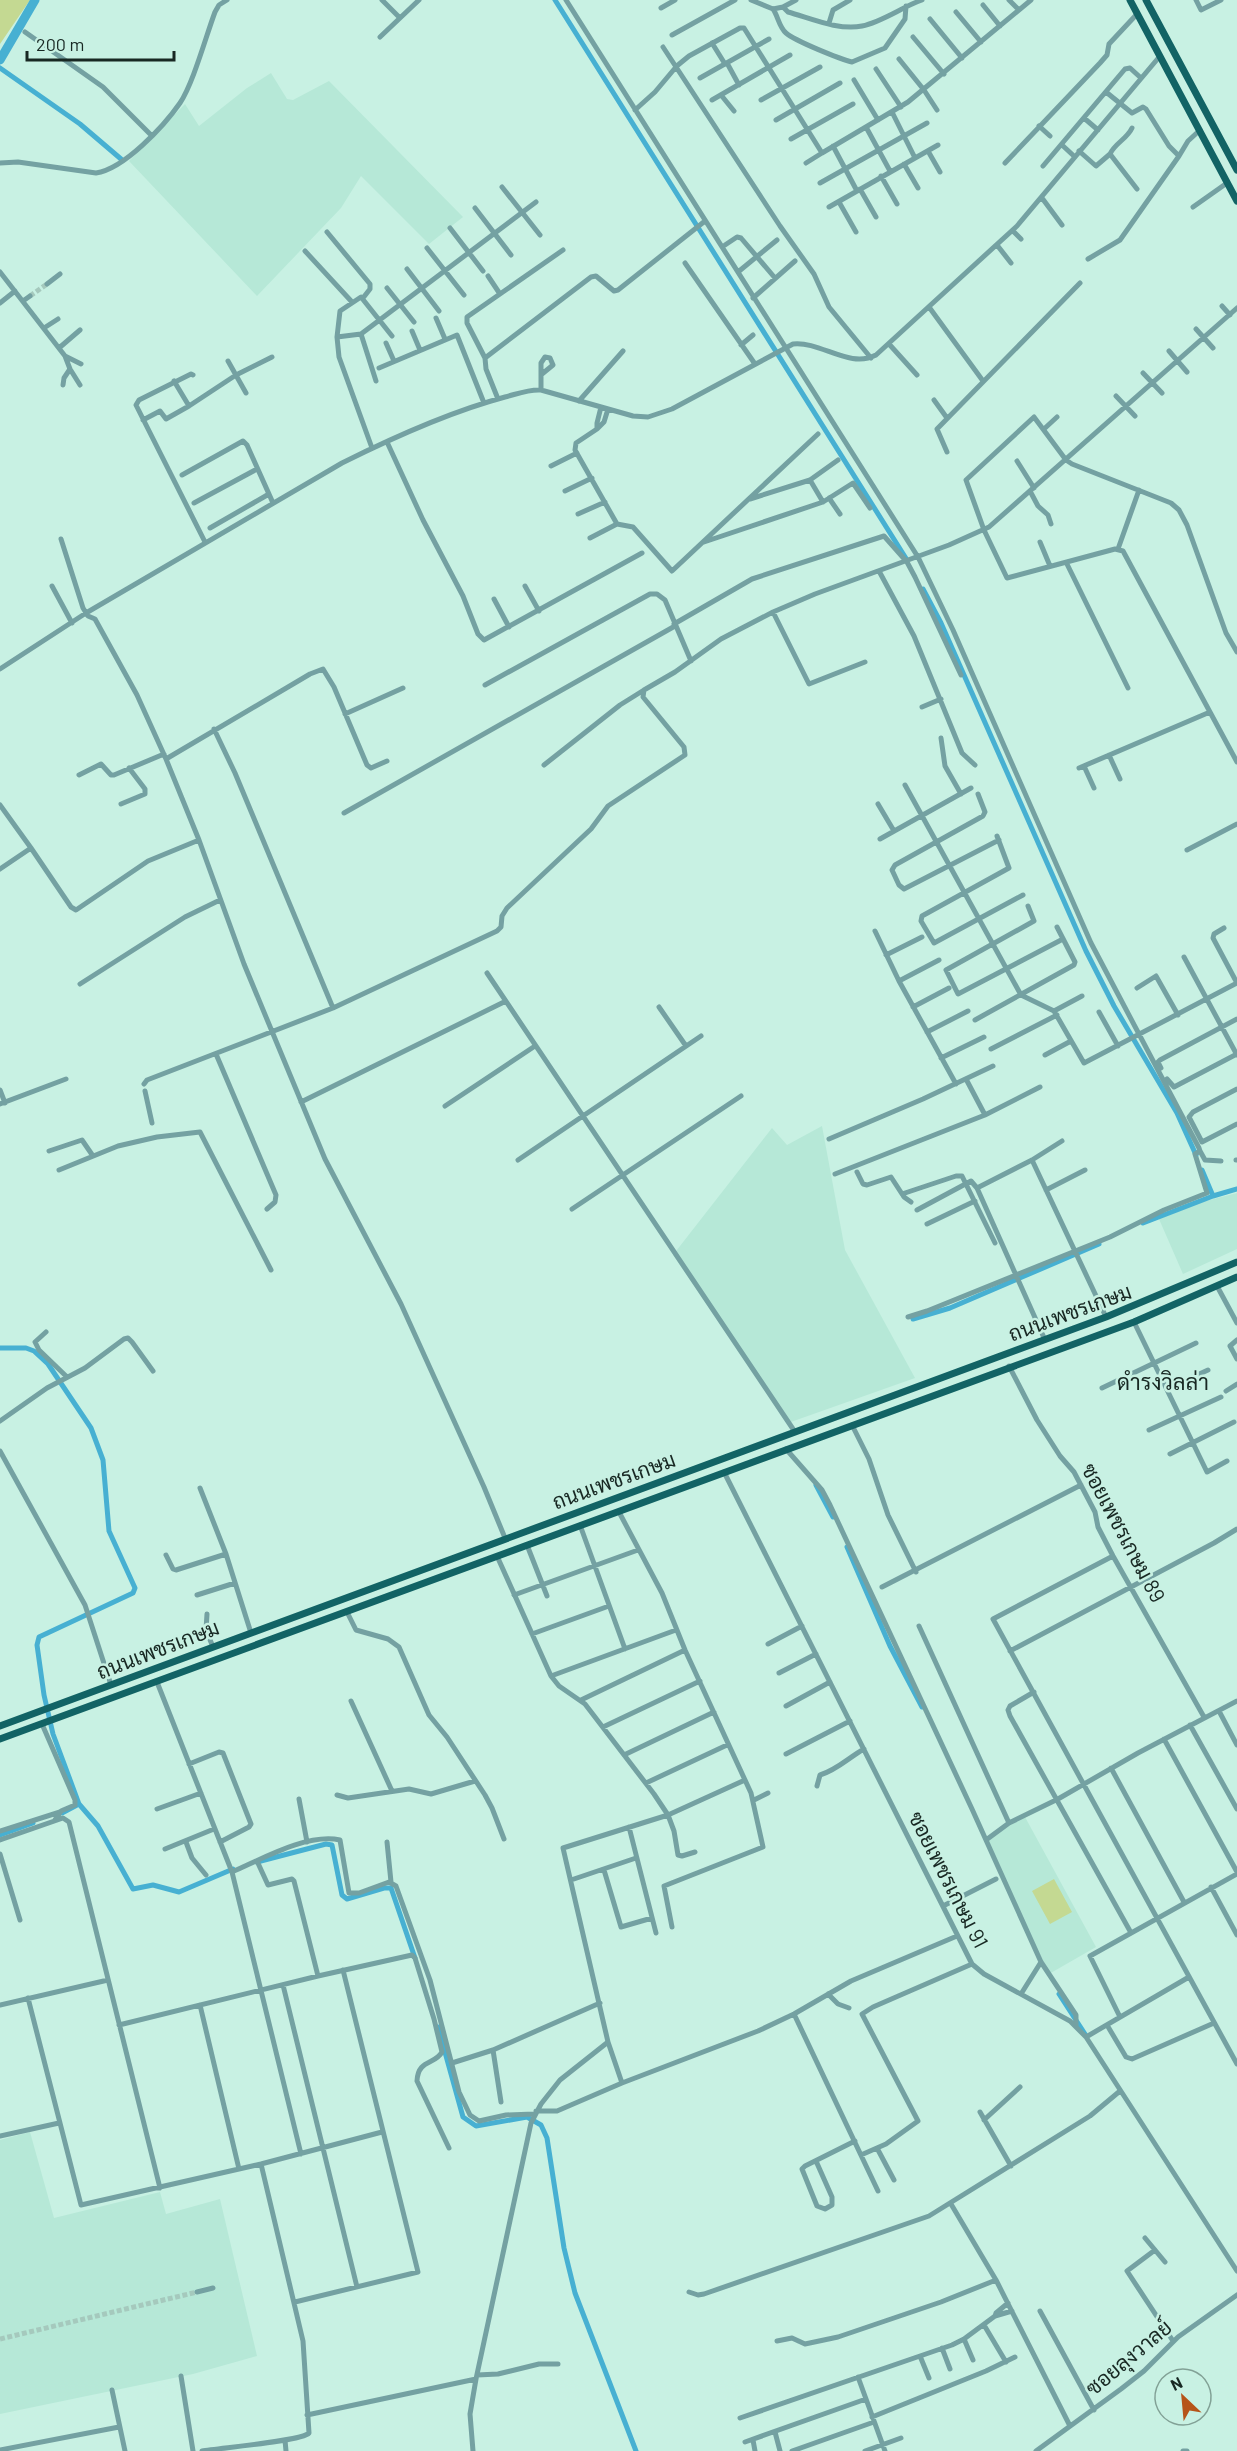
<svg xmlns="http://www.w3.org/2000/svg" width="1237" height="2451" font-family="Barlow,Sarabun,sans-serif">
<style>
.built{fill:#b6e8d7}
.green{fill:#c4d992}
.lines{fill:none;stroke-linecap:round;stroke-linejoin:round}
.canal{stroke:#47b0d2;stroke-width:5}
.river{stroke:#47b0d2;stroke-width:9}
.minor-tunnel{stroke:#a5c9bd;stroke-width:5;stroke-dasharray:5 2.5;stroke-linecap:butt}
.minor{stroke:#74a1a2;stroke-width:5}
.major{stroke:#126365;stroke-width:7}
.labels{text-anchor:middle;stroke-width:5;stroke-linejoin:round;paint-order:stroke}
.street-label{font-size:21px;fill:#182823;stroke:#c8f1e3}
.neighbourhood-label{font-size:22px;fill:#182823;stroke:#c8f1e3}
</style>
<rect width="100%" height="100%" fill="#c8f1e3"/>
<path class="built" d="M271 73 287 99 293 100 329 81 463 217 429 244 361 176 341 208 257 296 129 161 185 104 199 126 247 88Z
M822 1126 845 1250 915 1378 788 1423 673 1255 772 1128 787 1145Z
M1237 1193V1249L1183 1274 1159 1219 1202 1202Z
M1025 1817 1096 1947 1049 1974 985 1838Z
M30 2132 54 2218 160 2192 166 2214 220 2199 257 2356 193 2374 0 2414V2140Z"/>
<path class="green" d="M0 0H30L0 44Z
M1054 1879 1072 1912 1050 1924 1032 1891Z"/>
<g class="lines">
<path class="canal" d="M555 0 907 560
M0 68 80 124 121 159
M923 589 941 623 1086 951 1114 1006 1177 1113 1196 1155
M1202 1170 1213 1196
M1143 1223 1213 1196 1237 1189
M913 1319 950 1308 1099 1244
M0 1348H26L34 1351 48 1364 91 1428 103 1460 109 1531 135 1588 133 1593 39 1637 37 1645 44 1695 53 1734 79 1804 98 1826 133 1889 153 1885 179 1892 233 1869
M816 1485 833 1517
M847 1547 890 1646 922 1707
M62 1813 79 1804
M0 1835 33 1823
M257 1862 326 1844 332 1845 342 1895 347 1899 384 1888H391L415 1958
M1059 1994 1085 2034
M438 2027 463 2117 476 2126 527 2117 541 2125 547 2138 564 2248 575 2293 636 2451"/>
<path class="river" d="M0 60 35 0"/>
<path class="minor-tunnel" d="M30 296 47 284
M0 2339 197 2292"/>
<path class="minor" d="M382 0 400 18
M566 0 918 557 953 630 1091 943 1199 1148 1200 1151 1195 1154 1207 1193 1164 1210 1110 1237 927 1311 908 1317
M751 0 773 9 783 7 788 12C810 18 839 31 862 26 882 22 902 7 922 0
M1009 0 1019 10
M1196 0 1201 10 1221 0
M983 5 1000 26
M783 7 796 0
M661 8 675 0
M773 9C778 16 779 27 786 33 795 41 840 59 852 62L885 48 905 19 906 6
M956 12 981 42
M930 19 962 58
M829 23 833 10 850 0
M25 32 103 87 151 135
M672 35 735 0
M380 37 419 0
M913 37 944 74
M712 43 725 64
M663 47 780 226 814 274 829 307 871 358
M899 59 924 90 937 110
M727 63 739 85
M678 65 689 56 740 28H744L822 153 806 163
M876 69 901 107
M700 78 769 39
M854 80 878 120
M1106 92 1132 113 1143 107 1146 109 1169 146 1179 156 1188 141 1200 130
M721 95 734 111
M712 100 790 55
M761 100 820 67
M635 110 655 92 676 67
M892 112 915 158
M1084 118 1098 130
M776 120 840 83
M1039 126 1050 136
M866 127 890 171
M791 139 853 104
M1062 145 1075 157
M833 146 857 191
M928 151 940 172
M1079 151 1096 166 1110 154 1137 189
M822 153 908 102 1031 0
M1110 154C1115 143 1127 139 1132 128
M0 163 18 162 96 173C124 169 164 126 180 103 193 84 206 36 215 12L219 5 227 0
M1005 163 1100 63 1107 55 1109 44 1137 14
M904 164 918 188
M1043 166 1125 69 1130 68 1141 78
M881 176 897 204
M820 183 927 123
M502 187 540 235
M860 189 876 217
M1042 198 1062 225
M839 202 856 232
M829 207 938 145
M1193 207 1227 183
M475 208 511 255
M450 228 483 271
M1013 231 1021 239
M327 232 370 284V289L363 298
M725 245 737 237 741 238 775 278
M997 245 1011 263
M427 248 464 295
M305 251 352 302
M1088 259 1120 240 1179 156
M685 263 755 364
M407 269 439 311
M0 272 65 356 70 369 80 385
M738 272 777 240
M488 276 500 294
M47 284 60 274
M387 288 414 322
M753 298 795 261
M23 301 30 296
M0 303 15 291
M1222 306 1230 315
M929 307 983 381
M436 318 445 339
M44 328 58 319
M1196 329 1213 348
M412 331 420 350
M361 334 376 381
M337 337 361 334 536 202
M386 343 394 361
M889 344 917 375
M741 345 753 335
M59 348 80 330
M1169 351 1187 372
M65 356 81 364
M485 358 591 277 596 276 614 291 618 290 705 221
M228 361 246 393
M379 368 457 335 484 403
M1143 373 1162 393
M193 375 191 374 139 400 136 405 205 542
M174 381 189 406 236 375 272 357
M63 385 64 378 70 369
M541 390V363L545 357 550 358 553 365 542 374
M1116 396 1135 416
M498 399 486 369 485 358 467 323V317L563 250
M934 400 947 418
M579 401 623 351
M601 407 597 423V429L604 422 608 409
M143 420 160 411 166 419 189 406
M597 429 576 443 575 450 617 524 633 527 672 571 818 434
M1044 429 1057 417
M387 442 423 520 463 596 478 634 484 640 642 553
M372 448 339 357 337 337 340 311 361 297 392 336
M947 452 937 429 1080 283
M1017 461 1034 488
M551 466 577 453
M182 475 243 441 247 445 273 503
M810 480 823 502
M565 491 592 478
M1030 491 1038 506 1048 515 1051 524
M829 498 840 514
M750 499 810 480 838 460
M194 503 257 469
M578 514 605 502
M210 528 269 494
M590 538 617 524
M61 539 83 608 88 616 95 619 137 695 166 759 199 840 244 964 325 1159 401 1304 484 1487 505 1538
M704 542 823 502 853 483 870 508
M1040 542 1050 566
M1118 549 1139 490
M1066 562 1128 688
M879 571 914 636 962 753 975 765
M52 586 72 623
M525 586 539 611
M494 599 509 627
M773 612 809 684 865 662
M674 624 752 579 884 536 907 562 915 577 961 675
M1237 652 1226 633 1187 525 1179 510 1171 503 1072 464 1066 460 1034 417 966 480 984 530 1007 578 1115 549 1123 551 1237 762
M0 669 86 613 342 463C394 437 449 412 505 397 517 394 529 389 541 390L633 416 648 417 672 409 793 344C821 341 849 369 876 355L1017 226 1160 56
M485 685 650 594H657L665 600 691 661
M922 707 941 699
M345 714 403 688
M214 729 235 773 333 1008
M941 738 945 766 961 794
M1109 755 1120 779
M166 759 310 674 323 669 334 687 367 765 371 768 387 761
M544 765 620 705 644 690
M1084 766 1094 788
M1079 768 1210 712
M79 775 101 764 111 775H114L164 754
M905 785 1021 995 1054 1011 1084 1063 1237 983
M978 794 985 812 983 816 895 865 892 870 899 885 904 889 999 840
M121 804 145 794V789L129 768
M878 804 894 831
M0 805 31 848
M344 813 675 626
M997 836 1009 868 922 916 921 921 934 943 1023 895
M880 839 971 788
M1187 850 1237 824
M0 869 31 848 71 907 76 910 148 861 199 840
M1028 906 1034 921 946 970 958 994 1063 939
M1224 928 1214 934 1213 938 1237 983
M875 931 899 981 956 1084
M886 955 922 937
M1184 957 1237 1055
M487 973 795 1432
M899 981 939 960
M80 984 185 917 220 900
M1137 988 1156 976 1178 1015
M659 1007 686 1046
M913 1007 949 988
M1054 1011 1082 996
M1099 1012 1118 1046
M975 1020 1074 965 1075 962 1057 927
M927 1032 968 1011
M991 1049 1057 1015
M216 1054 276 1195 275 1202 267 1209
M1045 1055 1071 1041
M941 1058 984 1037
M1161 1068 1158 1062 1160 1060 1237 1019
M966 1079 985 1115
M1167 1079 1174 1087 1237 1054
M144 1084 147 1080 333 1008 497 931 501 927 502 916 507 908 591 829 608 806 685 755 684 747 643 697 644 690 675 672 721 639 773 612 815 594 949 545 989 527 1237 308
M1237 1089 1193 1112 1189 1117 1202 1142 1237 1124
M0 1090 5 1103
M145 1091 152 1123
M301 1102 506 1001
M0 1104 66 1079
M445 1106 535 1046
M829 1139 923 1099 993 1066
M49 1151 82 1140 93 1156
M1200 1151 1205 1160 1221 1161
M518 1160 701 1036
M1032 1160 1106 1317
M1236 1160H1237
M59 1170 118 1146 157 1137 200 1132 271 1270
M857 1172 863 1184 867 1185 891 1177 904 1197 911 1202
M835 1174 985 1115 1040 1087
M977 1188 1045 1340
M1046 1190 1085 1170
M902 1194 956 1176H962L995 1243
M572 1209 741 1096
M917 1210 971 1181 977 1188 1032 1160 1062 1141
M927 1224 975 1201
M1217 1286 1237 1323
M1134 1322 1207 1472 1227 1461
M46 1332 35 1342 39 1350 67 1377
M1237 1340 1230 1346 1237 1359
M1009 1366 1037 1420 1060 1456 1074 1472 1095 1512 1098 1527 1113 1556 1204 1717
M1102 1388 1196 1343
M1167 1389 1208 1370
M1226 1391 1237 1384
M0 1421 47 1388 85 1368 124 1339 128 1338 132 1342 153 1371
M852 1425 869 1459 888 1515 916 1572
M1149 1430 1221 1397
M786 1449 822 1490 830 1505 972 1809 1041 1962 1076 2015V2026
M0 1451 85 1605 111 1685
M1170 1454 1234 1422
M724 1472 972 1964 984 1974 1070 2021 1086 2037 1237 2271
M200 1488 226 1554 251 1633
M619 1512 662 1593 685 1650 751 1793 763 1847 664 1886 672 1927
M580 1525 625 1649
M527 1545 547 1596
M166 1555 173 1569 176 1570 226 1554
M497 1556 551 1676 559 1686 585 1704 654 1794 668 1815 674 1831 678 1855 682 1856 695 1852
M1113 1556 993 1619 1237 2064
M882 1587 1081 1485
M197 1595 235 1583
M514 1595 638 1550
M347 1612 356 1630 388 1639 399 1647 429 1715 447 1737 485 1795 492 1808 504 1839
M207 1614 206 1630 213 1647
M919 1626 1009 1823
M532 1634 609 1606
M768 1644 802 1626
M1010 1651 1214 1543 1237 1529
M779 1673 816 1654
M551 1676 676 1630
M157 1682 232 1872 301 2154
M1034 1692 1010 1706 1008 1710 1010 1716 1130 1931
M581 1700 685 1650
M351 1701 392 1791
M786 1706 830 1682
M1219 1711 1237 1745
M42 1724 75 1800V1805L61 1811 55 1820
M1190 1725 1237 1809
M603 1727 700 1681
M1164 1739 1237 1872
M786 1754 850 1721
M624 1755 714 1712
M189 1764 219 1752 223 1753 251 1824 249 1827 220 1842
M1111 1768 1184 1902
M646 1783 727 1745
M817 1786 820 1775C837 1770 848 1758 864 1749
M337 1795 348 1798 409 1789 431 1794 475 1781
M299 1799 307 1842
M754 1800 768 1793
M157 1809 201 1793
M629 1827 656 1933
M0 1831 60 1812
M0 1840 63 1818 69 1822 160 2188
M986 1840 1009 1823 1058 1799 1138 1753 1237 1701
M186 1842 192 1858 206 1875
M387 1842 391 1882
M165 1849 214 1829
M0 1854 20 1920
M257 1861 268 1885 292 1879 294 1881 318 1976
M604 1870 621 1927 652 1918
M232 1872C262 1859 307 1833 340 1840L349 1893H359L389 1882 396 1886 430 1980 459 2092 470 2115 479 2121 506 2115 534 2114
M571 1880 636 1858
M1211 1887 1237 1935
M943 1906 996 1879
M283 1985 357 2287
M828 1994 838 2004 849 2008
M1021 1994 1041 1962
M28 1998 81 2205 261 2164 382 2132
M0 2005 108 1980
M200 2005 239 2169
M794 2014 878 2191
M1120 2017 1090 1956 1237 1874
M119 2025 318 1976 412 1955 415 1958 434 2019 442 2052C435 2065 418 2059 417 2081L449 2148
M1107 2025 1126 2057 1132 2059 1214 2023
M1086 2037 1189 1977
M608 2042 622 2083
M493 2050 501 2102
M452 2063 493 2050 600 2003
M536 2111H557L622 2083 758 2031 794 2014 851 1981 957 1936
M980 2112 1011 2166
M984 2120 1020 2087
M0 2136 59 2123
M877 2148 894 2180
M861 2155 886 2144 918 2121 862 2014 873 2007 972 1964
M816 2161 832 2197V2205L825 2209 817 2206 802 2169 805 2166 855 2141
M951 2204 996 2280 1070 2426
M1145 2238 1165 2262
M1155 2250 1127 2271 1173 2341
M197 2292 213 2288
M689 2292 698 2295 704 2294 929 2216 1090 2116 1120 2091
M295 2302 418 2272 343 1970
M1008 2303 996 2313 995 2316 1012 2311
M1040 2311 1094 2410
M984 2325 1006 2362
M964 2339 973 2360
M777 2341 792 2338 805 2344 838 2337 941 2302 996 2280
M942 2348 950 2369
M920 2356 929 2378
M477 2375 498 2374 539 2364H558
M181 2376 193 2451
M858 2377 885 2451
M112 2390 125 2451
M307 2415 476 2379
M872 2417 986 2371 1015 2357
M740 2418 952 2345 964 2339 995 2316
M775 2432 780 2451
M285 2440 286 2451
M753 2440 755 2451
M745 2442 866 2399
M0 2450 119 2427
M202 2451C219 2448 302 2441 309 2433L303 2341 261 2164
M473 2451 470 2414 476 2379 531 2123 541 2104 560 2080 608 2042 563 1848 668 1815 745 1780
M792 2451 874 2422
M865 2451 901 2438
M1036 2451 1121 2389 1144 2371 1178 2337 1237 2295
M1183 2451H1187"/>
<path class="major" d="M1130 0 1237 201
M1146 0 1237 170
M0 1726 1106 1317 1237 1262
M0 1739 1134 1322 1237 1277"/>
</g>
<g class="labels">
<g class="street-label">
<text transform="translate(1070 1313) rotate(-20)" y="7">ถนนเพชรเกษม</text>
<text transform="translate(614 1481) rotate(-20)" y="7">ถนนเพชรเกษม</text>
<text transform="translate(1123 1533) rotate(62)" y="7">ซอยเพชรเกษม 89</text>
<text transform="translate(158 1650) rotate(-21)" y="7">ถนนเพชรเกษม</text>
<text transform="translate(948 1880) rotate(63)" y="7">ซอยเพชรเกษม 91</text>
<text transform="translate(1129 2358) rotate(-40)" y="7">ซอยลุงวาลย์</text>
</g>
<g class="neighbourhood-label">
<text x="1163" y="1390">ดำรงวิลล่า</text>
</g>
</g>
<g transform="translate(1183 2397) rotate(334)"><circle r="28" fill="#c8f1e3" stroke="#82a196" stroke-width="1.5"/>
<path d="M0-4.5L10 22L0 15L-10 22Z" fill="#b65419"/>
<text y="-9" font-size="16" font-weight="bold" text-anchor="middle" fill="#182823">N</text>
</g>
<path d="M27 51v9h147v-9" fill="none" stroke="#182823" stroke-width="3"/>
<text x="36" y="51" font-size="18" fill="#182823" stroke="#c8f1e3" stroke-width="4.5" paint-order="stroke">200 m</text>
</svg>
